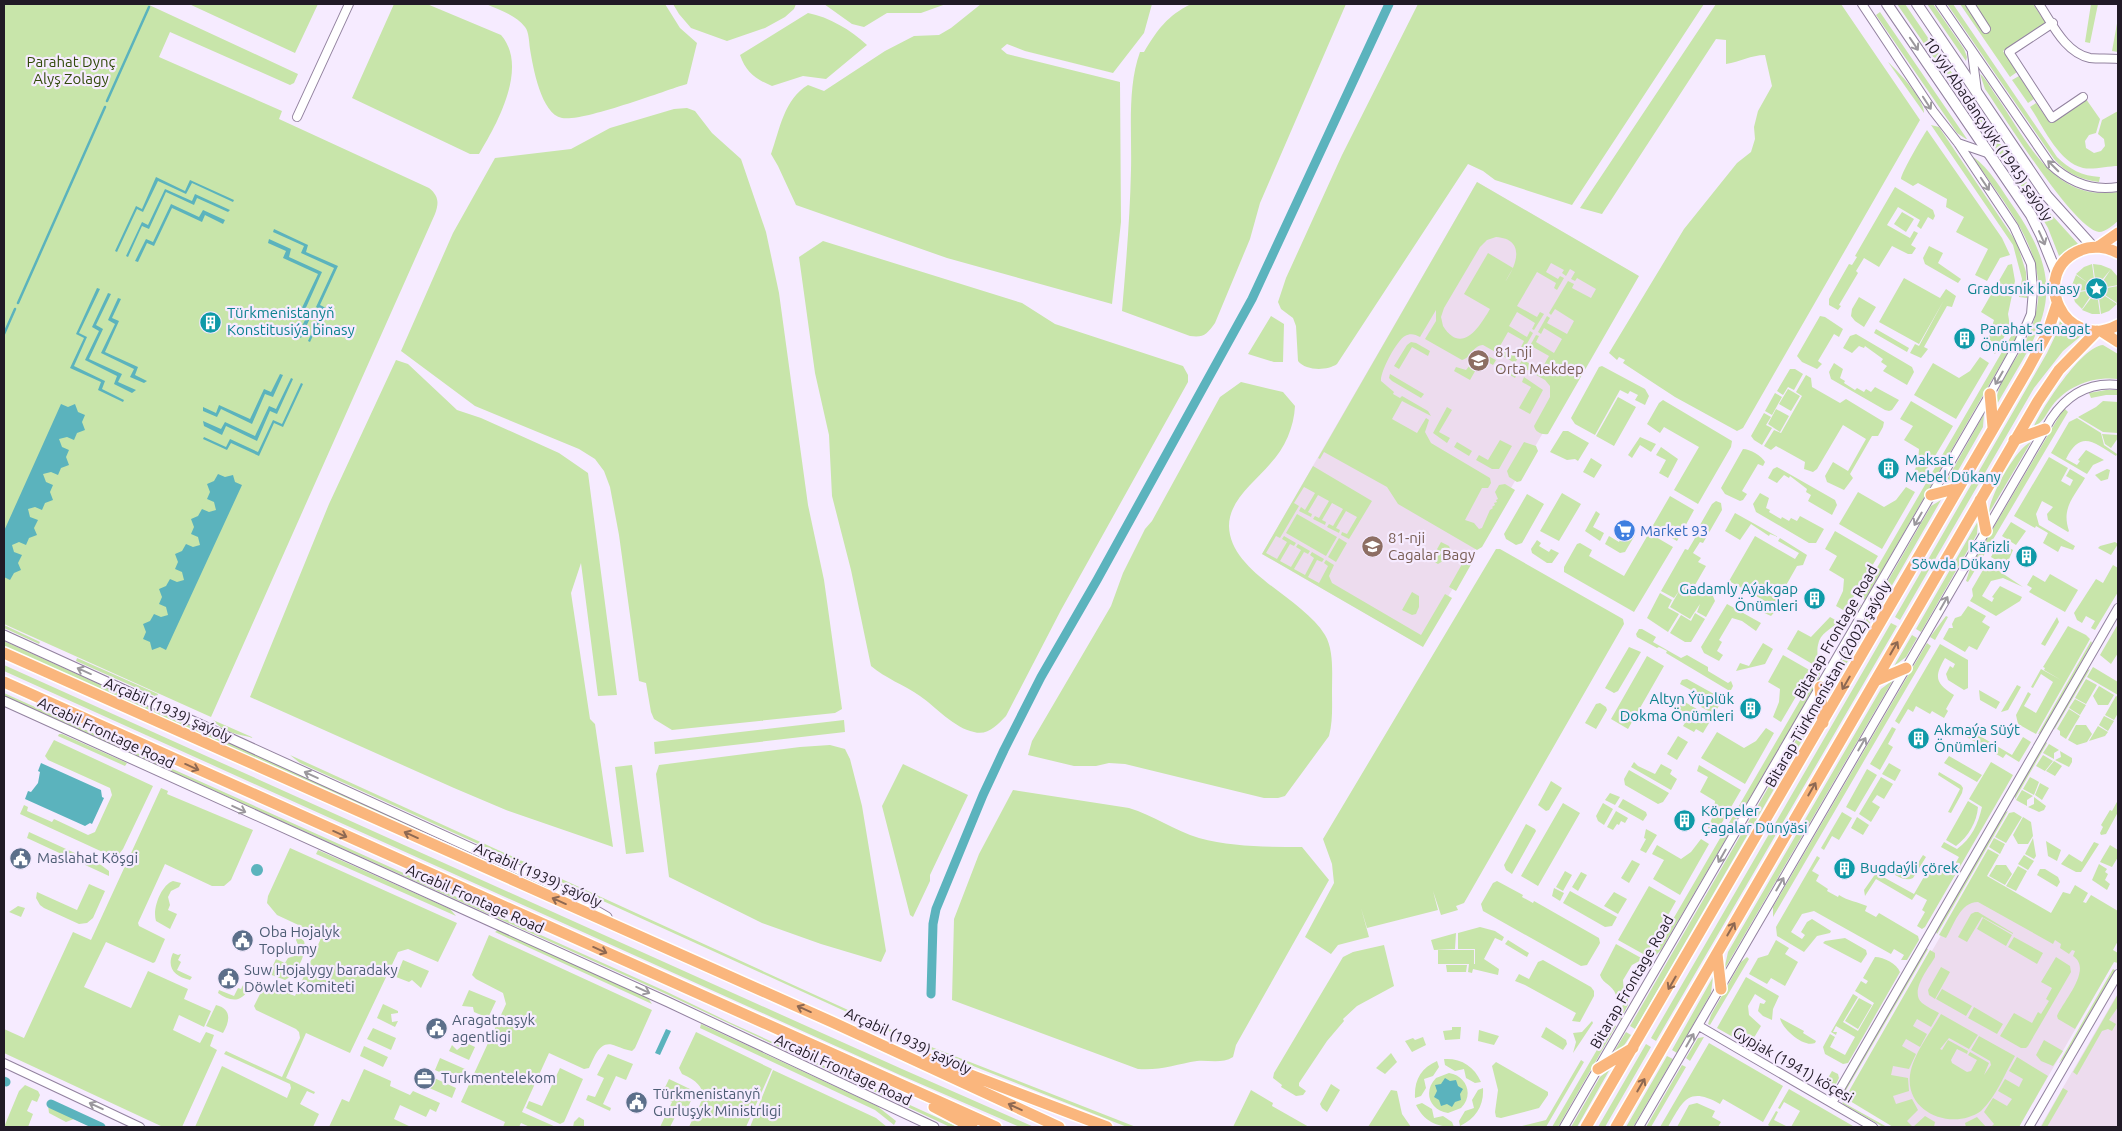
<svg xmlns="http://www.w3.org/2000/svg" width="2122" height="1131" font-family="Ubuntu,sans-serif">
<style>
.education{fill:#eddcee}
.green{fill:#c8e5aa;fill-rule:evenodd}
.water{fill:#5bb3bd}
.lines{fill:none;stroke-linecap:round;stroke-linejoin:round}
.stream{stroke:#5bb3bd;stroke-width:2.5}
.canal{stroke:#5bb3bd;stroke-width:9}
.minor-casing{stroke:#92829f;stroke-width:10}
.tertiary-casing{stroke:#92829f;stroke-width:11}
.secondary-casing{stroke:#92829f;stroke-width:12}
.primary-casing{stroke:#fff;stroke-width:14}
.minor{stroke:#fff;stroke-width:8}
.tertiary{stroke:#fff;stroke-width:9}
.secondary{stroke:#fff;stroke-width:10}
.primary{stroke:#fab67d;stroke-width:11}
.oneway{stroke:#9b989d}
.oneway2{stroke:#8e6852}
.labels{text-anchor:middle;stroke-width:4.5;stroke-linejoin:round;paint-order:stroke}
.park-label{font-size:15px;fill:#324b0b;stroke:#f6ebff}
.street-label{font-size:15px;fill:#211a26;stroke:#f6ebff}
.culture-label{font-size:15px;fill:#0d838f;stroke:#f6ebff;text-anchor:start}
.education-label{font-size:15px;fill:#785e54;stroke:#f6ebff;text-anchor:start}
.shop-label{font-size:15px;fill:#366cbe;stroke:#f6ebff;text-anchor:start}
.service-label{font-size:15px;fill:#4e5e75;stroke:#f6ebff;text-anchor:start}
</style>
<rect width="100%" height="100%" fill="#f6ebff"/>
<path class="education" d="M1477 182 1635 274 1420 645 1262 554Z
M1973 880 2114 962 2019 1127H1897L1847 1098Z
M2118 993V1127H2040Z"/>
<path class="green" d="M4 4H147L298 74 294 83 290 85 170 32 159 57 282 111 279 119 429 188C439 196 439 203 435 214L211 717 4 624Z
M189 4H318L295 53Z
M394 4H427L501 35C529 67 497 124 479 154H470L352 98Z
M486 4H665L680 28 697 43 687 84C663 91 583 122 562 118 541 114 533 67 530 49 529 42 529 32 525 27 516 15 499 10 486 4Z
M673 4H796L794 9 785 17 765 28 727 41 691 28 679 14Z
M824 4H946L921 13H887L864 27 852 24Z
M981 4H1152L1144 33 1113 73 1025 51 1007 44 1001 49 1007 54 1120 82 1121 222 1112 304 947 258 796 205 778 166 771 154C780 129 784 99 808 85L824 91 885 51 914 36 939 35 951 28Z
M1191 4H1346L1260 203 1250 239 1215 323C1207 334 1204 338 1190 336L1122 311C1126 264 1130 217 1131 170 1132 132 1127 88 1140 52H1144C1158 29 1167 16 1191 4Z
M1418 4H1704L1572 205 1495 180 1483 171 1468 164 1337 364C1327 371 1306 371 1298 361L1296 326 1293 318 1281 309 1278 302 1286 278 1342 155Z
M1716 4H1841L1920 120 1743 428 1737 431 1675 397 1623 363 1625 360 1619 357 1617 360 1609 353 1684 229 1737 163 1751 152 1755 139 1754 127 1758 111 1772 86 1765 55C1751 55 1740 62 1726 64V40L1716 39 1602 214 1580 208Z
M1897 4H1905L2040 202 2079 245 2059 256 2048 228 2035 206Z
M1927 4H1933L1964 49 1967 57 1966 61Z
M1947 4H1953L2057 157C2069 169 2082 176 2100 177L2099 182C2081 180 2066 173 2054 159Z
M1960 4H2033L2046 23 2003 51 2017 72 2010 77Z
M2091 4H2098L2090 43 2085 42Z
M1880 12 1967 139H1966L1957 133 1876 15Z
M808 13C829 17 851 30 867 45L826 79 803 76 772 86C755 79 746 72 740 55Z
M2118 18V52L2112 51Z
M1888 62C1898 71 1925 100 1924 113Z
M1980 74C1985 77 1992 90 1997 97 2028 142 2053 202 2118 192V221C2113 225 2106 232 2099 232 2074 230 2002 113 1985 89Z
M2019 76 2034 99 2028 103 2012 80Z
M2086 99 2100 119 2096 133 2089 135 2085 141 2086 148 2094 153 2101 151 2105 146 2104 139 2098 134 2102 120 2118 111V166C2108 166 2093 170 2083 168 2058 162 2043 126 2030 107L2036 103 2050 123Z
M687 108 695 111 712 133 741 159 766 232 779 293 808 505 824 580 842 709 835 713 672 730 654 719 651 712 646 683 639 681 619 535 610 487 604 471 595 459 579 449 475 406 401 351 453 233 495 158 571 149 610 128 674 109Z
M1931 125 1939 127 2017 243 2026 272 2027 298 2019 297 2022 279 2013 245Z
M1927 130 2002 238 2010 255 2000 258 1987 281 1975 275 1988 249 1956 232 1964 217 1946 207 1947 199 1918 183 1913 186 1901 179C1901 173 1923 136 1927 130Z
M1972 156C1991 169 2002 191 2015 209 2073 294 2041 327 1996 406 1995 385 2015 363 2024 344 2064 269 2013 216 1972 156Z
M1477 182 1639 276 1548 434C1542 435 1535 432 1534 426L1550 397V386L1545 380 1519 365 1526 354 1528 355 1525 361 1541 370 1549 356 1533 347 1530 352 1527 351 1536 335 1539 336 1536 342 1554 353 1562 339 1544 328 1541 334 1538 332 1547 316 1550 318 1547 323 1567 334 1574 321 1555 309 1551 315 1549 313 1568 281 1574 284 1572 288 1591 298 1596 289 1577 278 1575 281 1571 279 1575 272 1570 269 1566 276 1562 273 1564 270 1551 263 1546 272 1558 279 1560 276 1564 278 1557 290 1554 288 1556 283 1537 272 1517 306 1537 317 1540 312 1544 314 1534 330 1532 329 1535 323 1517 312 1509 326 1527 337 1530 331 1533 333 1524 349 1521 347 1524 341 1508 332 1500 346 1516 356 1519 350 1522 351 1515 363 1483 345C1472 346 1471 358 1462 360L1425 339 1436 321V310L1420 337C1415 334 1410 333 1405 336 1397 340 1380 372 1381 381L1394 392 1393 394 1400 398 1402 396 1428 411 1431 416 1402 401 1392 419 1417 433 1426 418 1429 420 1425 432 1431 443 1490 478 1491 483 1488 488H1482L1465 520 1474 523 1479 529 1482 528 1490 510 1493 508 1492 507 1495 505 1494 503 1497 502 1496 500 1498 499 1495 492 1499 485 1505 484 1515 490 1482 547 1477 550 1398 504 1387 487 1324 452 1320 459 1318 458ZM1496 237C1526 239 1517 265 1505 282L1513 268 1488 253 1464 294 1490 309C1480 326 1462 356 1443 326L1441 317 1444 308 1480 247 1487 240Z
M1895 187 1933 210 1935 216 1933 220 1928 217 1921 229 1917 226 1920 220 1898 207 1887 225 1910 238 1914 231 1918 233 1911 245 1916 248 1912 254H1908L1892 246 1879 267 1864 258 1856 271 1858 273 1839 305 1841 306 1838 310 1829 305V299L1849 264 1852 265 1857 257 1855 256Z
M1902 212 1914 219 1906 232 1894 224Z
M823 241 1022 303 1055 324 1183 366 1188 375V382L1061 610 1006 716C997 725 988 736 974 732 954 728 936 707 920 696 904 685 885 678 871 666L851 570 832 496 829 435 815 373 799 257Z
M1929 246 1943 253 1938 263 1961 279 1958 283 1925 264 1923 258Z
M2012 264 2015 281 2008 314 2010 326 1995 354 1986 346 1994 320 1981 312 2008 265Z
M2092 264 2094 279 2092 282 2088 283 2076 274 2084 267Z
M2093 264 2101 265 2111 269 2102 280 2098 281 2095 279Z
M2111 269 2118 277V285L2107 287 2103 285V281Z
M2076 275 2088 283 2089 287 2086 290 2072 292V285Z
M1904 278 1940 298 1946 289 1956 296 1952 307 1947 306 1924 347 1928 349 1921 358 1910 353 1915 344 1919 346 1944 300 1919 344 1879 322Z
M2118 286V302L2117 303 2105 295 2104 291 2107 288Z
M2086 291 2090 293V297L2082 309 2075 302 2072 293Z
M2101 296H2105L2117 304 2109 311 2101 314 2099 299Z
M1859 297 1876 307 1864 327 1855 321 1851 316 1852 309Z
M2095 297 2098 300 2100 314H2092L2082 310 2091 298Z
M1271 316 1284 324 1283 362H1274L1248 354Z
M1820 316 1825 317 1843 329 1839 337 1834 334 1818 361 1822 364 1817 369 1802 362 1797 356Z
M2060 321 2070 329 2082 335 2063 351 2034 388 1900 620 1895 617 2047 353 2057 332Z
M2017 326 2020 328 2016 338 1865 600 1860 597Z
M1876 329 1909 348 1907 352 1874 333Z
M1856 334 1912 367 1914 372 1907 385 1883 371 1887 366 1881 362 1883 359 1865 346 1864 348 1859 346 1852 353 1843 348 1850 336Z
M1411 342 1416 343 1430 351 1428 356 1412 347 1399 369 1394 366 1407 345Z
M2103 345 2118 354V379C2093 376 2067 386 2052 406 2046 414 2043 423 2034 426 2043 407 2081 347 2103 345Z
M1480 352 1496 360 1493 365 1482 359 1470 380 1454 371 1456 367 1466 370Z
M1980 357 1989 363 1956 419 1914 395 1933 363 1959 378 1970 371Z
M396 360 408 364 457 410 481 418 559 453 588 473 617 695 598 696 581 563 571 593 590 719 595 724 613 847 506 810 454 788 250 697 329 504Z
M1834 363 1843 369 1840 378 1845 381 1844 383 1855 390 1857 388 1864 392 1866 389 1871 392 1875 387 1899 400 1892 410 1889 411 1885 410 1831 379 1829 372Z
M1503 364 1518 373 1515 378 1500 369Z
M1602 366 1645 389 1649 396 1645 405 1635 400 1638 395 1630 391 1628 394 1620 390 1595 435 1575 424 1571 418 1599 367Z
M1790 369H1795L1803 374 1794 390 1788 387 1783 395 1777 391Z
M1390 374 1424 394 1421 398 1392 381 1389 378Z
M1806 375 1811 378 1812 387 1840 403 1846 399 1884 422 1883 427 1878 436H1872L1850 474 1853 478 1844 490 1827 482 1825 476 1833 462 1848 471 1866 439 1843 425 1817 469 1813 472 1804 469 1805 462 1776 446 1771 450 1764 446 1774 430 1781 433 1802 396 1796 392Z
M1524 377 1543 390 1530 414 1519 408 1531 387 1522 382Z
M1241 382 1283 392 1295 406C1294 427 1285 448 1270 464 1255 482 1229 500 1229 526 1230 573 1302 597 1325 635 1334 650 1332 673 1332 691 1332 706 1333 721 1329 736L1285 796 1278 798H1264L1125 764 1109 763 1096 766H1074L1028 755 1032 741 1111 606 1123 573 1145 529 1152 521 1220 397Z
M1788 389 1800 396 1791 411 1779 404Z
M2106 390H2118V395H2106L2091 398 2089 393Z
M1775 393 1782 397 1772 415 1765 411Z
M1618 397 1636 407 1614 446 1596 436Z
M1663 400 1732 441 1731 447 1698 504 1674 490 1699 447 1664 427 1660 433 1647 424 1659 403Z
M1911 401 1953 426 1920 481 1912 477 1918 462 1919 449 1904 440 1913 426 1900 419Z
M2103 401 2118 402V433L2103 432 2078 417 2096 407Z
M1447 407 1452 410 1439 432 1450 438 1447 443 1433 433Z
M2064 408 2068 412 1968 582 1966 581 1971 566Z
M1776 409 1789 416 1780 432 1768 424Z
M1764 413 1771 417 1766 425 1772 428 1762 445 1754 440 1751 436Z
M1984 414 1983 427 1955 476 1944 485Z
M2077 418 2101 433 2104 445 2117 454 2116 456C2094 443 2081 429 2066 459L2077 465 2080 461 2078 460 2086 450 2104 460 2093 465 2087 474 2051 453 2069 422Z
M1563 431H1568L1589 443 1578 461 1575 459 1567 460 1550 452Z
M2102 434 2118 435V438L2111 448 2105 444Z
M1640 437 1656 444 1651 452 1640 445 1632 458 1628 455Z
M1500 440 1512 446 1499 469H1492L1476 460 1479 455 1488 460Z
M1457 442 1472 451 1469 456 1454 447Z
M1524 442 1536 446 1538 451 1521 481 1517 482 1509 477 1507 471Z
M2031 442 1989 513C1989 497 2016 448 2031 442Z
M1661 447 1678 459 1668 478 1659 473 1666 460 1656 455Z
M1743 449C1750 449 1762 456 1765 462L1763 466 1758 464 1742 491 1747 494 1743 500 1740 501 1725 494 1721 488Z
M2049 457 2068 468 2061 481 2070 486 2073 480 2066 476 2070 469 2085 478C2074 497 2061 508 2069 531L2068 532 2048 520 2047 514 2053 507 2042 501 2036 514 2039 525 2075 546 2073 550 2061 546 2058 552 2043 543 2048 533 2036 526 2035 528 2014 516Z
M1591 458 1602 465 1594 478 1583 472Z
M1313 466 1372 501 1349 539 1341 535 1342 532 1347 534 1357 517 1346 511 1336 528 1340 530 1339 533 1327 527 1329 524 1333 526 1343 509 1332 503 1322 520 1326 522 1325 525 1313 519 1315 516 1319 518 1329 501 1318 495 1308 512 1312 514 1311 517 1299 511 1301 507 1305 510 1315 493 1304 487 1294 503 1299 506 1280 538 1276 536 1266 553 1277 559 1287 542 1282 539 1284 536 1296 543 1294 546 1290 544 1280 561 1291 567 1301 550 1296 547 1298 544 1310 551 1308 554 1304 552 1294 569 1305 575 1314 558 1310 555 1312 552 1324 559 1322 562 1317 560 1308 577 1319 583 1328 566 1324 563 1326 560 1334 565 1329 576 1332 583 1421 635 1445 594 1452 598 1423 647 1262 554Z
M1777 467 1835 500 1837 505 1832 515 1808 501 1811 495 1806 492 1807 489 1790 476 1789 478 1784 475 1777 483 1768 478 1773 469Z
M2107 469 2110 470 2108 479 2101 481 2095 475Z
M1906 487 1915 492 1882 549 1839 524 1858 492 1884 507 1896 500Z
M1562 493 1581 504 1559 541 1540 531Z
M1760 493 1769 498 1766 508 1770 510 1769 512 1781 519 1782 517 1789 521 1791 518 1797 521 1800 516 1824 529 1816 543H1809L1756 512 1753 504Z
M1527 494 1544 504 1522 543 1516 545 1506 539 1504 534Z
M1670 496 1694 510 1677 541 1652 527Z
M1941 500 1879 608 1874 605 1931 506Z
M1716 501 1721 503 1722 510 1703 543 1700 542 1693 553 1701 558 1698 562 1706 566 1695 585 1713 596 1715 601 1706 617 1697 612 1700 604 1690 619 1670 607 1679 591 1674 598 1661 591 1685 549 1688 550 1695 538 1693 537 1712 504Z
M1596 511 1600 514 1593 527 1604 533 1600 541 1585 531Z
M1735 513 1778 537 1770 534 1769 536 1751 524 1740 540 1725 531Z
M1297 514 1337 537 1326 556 1286 533Z
M1978 521 1977 534 1921 632 1916 629Z
M2011 522 2026 531 2016 545 2002 536Z
M1626 529 1635 535 1625 552 1620 553 1605 544 1609 536 1619 542Z
M1835 531 1878 556 1845 611 1836 606 1843 591 1844 579 1829 570 1837 556 1825 549Z
M1649 533 1673 547 1634 612 1564 572V567L1577 544 1580 543 1592 550 1589 556 1624 576Z
M1755 536 1795 559 1799 553 1778 541 1780 538 1807 555 1803 565 1797 566 1776 603 1779 607 1771 616 1760 611 1765 601 1729 581Z
M1339 538 1347 543 1336 562 1328 557Z
M1537 540 1541 543 1539 546 1549 552 1551 549 1559 553 1552 563H1547L1532 553 1531 549Z
M1441 542 1449 546 1451 551 1448 558 1438 564 1431 560Z
M1999 542 2013 550 2006 566 1991 557Z
M2115 542 2118 544 2111 555 2098 548 2100 546Z
M1496 549H1500L1623 619 1624 624 1464 903 1456 906 1458 910 1441 915 1433 891 1438 910 1367 928 1361 908 1369 937 1338 945 1331 954 1305 937 1334 883 1332 864 1323 839Z
M1466 557 1473 561 1456 591 1449 587Z
M1987 563 2023 587 2003 578 1991 581 1982 596 1992 602 1994 598 1992 597 2000 586 2022 597 2020 601 1996 616 1970 601 1973 596 1972 589Z
M2113 565 2118 568V592L2095 630 2091 628 2095 621 2086 616 2082 623 2077 620 2074 613 2096 579 2103 583Z
M2050 574 2078 590 2065 612 2029 592 2032 588 2027 585 2033 575 2045 582Z
M1412 592 1419 596V607L1416 614 1412 615 1402 610Z
M1660 593 1672 600 1668 608 1679 614 1668 632 1647 618Z
M1857 603 1861 605 1843 627Z
M1727 604 1761 623 1756 631 1742 621 1732 618 1719 640 1722 642 1717 651 1723 655 1719 661 1704 653 1701 647Z
M1968 606 1986 616 1982 622 1990 627 1977 650 1969 646 1965 652 1943 639 1949 628H1953L1952 624 1955 618 1961 616Z
M1871 611 1875 614 1826 699 1829 683Z
M1695 613 1705 619 1691 642H1685L1670 633 1681 615 1691 621Z
M1946 616 1948 617 1935 640 1930 637Z
M1830 617 1839 622C1831 629 1820 633 1818 645 1816 654 1820 656 1814 665L1787 649 1798 630 1811 637Z
M2057 617 2059 622 2045 646 2041 644Z
M1891 623 1897 626 1656 1041 1651 1038Z
M2118 624V653L2111 664 2100 655Z
M4 625 40 642 39 644 4 628Z
M2068 626 2086 635 2090 639 2036 734 2018 724 2016 715 2028 692 2031 694 2024 706 2036 713 2053 682 2041 674 2033 688 2031 687 2041 669 2061 680 2044 670 2045 668 2043 667Z
M1639 629H1642L1656 637 1653 642 1681 658 1687 655 1708 667V671L1728 683 1731 681 1733 686 1731 690H1728L1666 653 1667 651 1659 647 1657 648 1637 637 1636 634Z
M1912 635 1917 638 1906 657 1894 666Z
M4 641 424 831 422 835 4 646Z
M2091 641 2092 643 2041 733 2038 734Z
M1763 643 1773 649 1765 664 1736 671 1740 663 1749 666Z
M1927 643 1931 646 1773 917V907Z
M1940 644 1968 660V688L1964 690 1948 680 1946 674 1950 666 1953 668 1955 664 1945 658C1934 677 1935 683 1954 695L1946 709 1948 711 1944 718 1932 711 1930 714 1916 706 1913 712 1908 709 1899 724 1895 721Z
M1629 647 1641 652 1618 691 1614 693 1605 688Z
M1783 655 1811 671 1781 722 1773 717 1779 702 1780 689 1768 682Z
M1647 656 1664 666 1628 729 1611 719Z
M77 658 158 694 157 697 76 661Z
M1823 661 1818 681 1661 950 1647 964Z
M4 665 902 1069 1034 1127H1020L900 1075 4 671Z
M2093 667 2118 682V695L2087 677Z
M2090 669 2054 730 2055 726 2086 671Z
M1687 679 1723 699 1714 714 1701 707 1706 698 1680 684 1682 680Z
M2086 679 2097 685 2086 704 2075 698Z
M1893 680 1724 970 1728 952 1881 689Z
M2017 685 2021 687 2008 710 2001 712Z
M2099 686 2114 695 2108 705H2098L2093 696Z
M1979 690 2000 702 1996 709 1980 700Z
M4 693 665 991 731 1023 958 1127H950L664 993 4 696Z
M1673 695 1712 718 1703 733 1696 729 1694 732 1683 726 1689 716 1668 704Z
M2116 696 2118 697V713L2114 720 2105 715Z
M2075 699 2086 705 2080 715 2069 708Z
M1600 703 1606 707 1607 710 1596 729 1585 723 1596 704Z
M1815 707 1814 720 1635 1029 1630 1026Z
M2069 709 2080 716 2066 739 2060 735V731L2057 729Z
M2104 716 2114 721 2108 731 2099 725Z
M213 720 254 738C240 735 222 732 213 720Z
M844 720 845 732 655 754 654 742Z
M2076 725H2086L2092 734 2087 742 2077 745 2068 740Z
M2098 726 2108 732 2105 736 2089 741Z
M1892 727 1896 729 1888 744 1893 747 1880 770 1870 764Z
M1766 728 1774 733 1745 784 1701 758 1717 732 1744 748 1756 741Z
M1968 729 2012 755 2023 737 2031 742 2019 762 2006 754 2003 758 1965 736Z
M59 734H62L127 763 125 766 58 736Z
M1678 736 1688 742 1677 760 1667 754Z
M54 740 153 786 123 849 119 854H107L20 814 24 805 28 807 27 811 52 822 54 819 88 835 95 832 112 795 110 788 48 760 45 756Z
M2046 742 2047 743 2015 799V793Z
M2049 744 2059 750 2054 753V759L2043 753Z
M830 745 845 749 850 759 862 806 886 951 881 962 821 944 762 923 669 877 656 774 659 765 800 747Z
M2060 751 2072 758V762L2069 767 2055 760 2061 757Z
M290 755 916 1041 1136 1127H1127L915 1043 300 763Z
M2043 755 2053 761 2045 771 2036 766Z
M1949 756 1982 775 1977 782 1944 763Z
M2054 761 2062 766 2055 776 2046 771Z
M1634 762 1638 766 1655 774 1661 764 1672 770 1670 774 1677 779 1671 790 1631 767Z
M1991 762 2013 775 1925 927 1922 929 1917 926 1925 912 1922 910 1927 900 1916 894 1912 900 1876 879 1865 896 1864 890 1876 873 1914 894 1932 863 1950 873 1959 857 1941 847 1944 842 1957 849C1972 838 1978 824 1982 807L1969 799Z
M1889 763 1901 770 1895 781 1882 774Z
M903 764 968 795 930 875V881L913 917 910 915 882 806Z
M632 765 644 852 626 854 615 767Z
M1699 765 1741 790 1716 833 1708 828 1714 813 1715 801 1700 792 1708 777 1697 771Z
M1867 769 1877 775 1855 812 1846 807Z
M1629 770 1669 793 1663 802 1658 804 1625 785 1624 779Z
M1939 772 1961 785 1963 788 1962 793 1951 813 1948 812 1960 789 1938 775Z
M1881 777 1893 784 1884 799 1877 795 1872 802 1880 807 1871 822 1859 814Z
M2030 777 2039 782 2034 795 2023 789Z
M1551 781 1562 788 1549 810 1546 811 1538 805Z
M2040 783 2049 788 2042 800 2035 795Z
M161 788 168 791 167 794 253 830 231 880 224 886H212L165 864 138 923 139 926 165 939 155 962 153 963 106 942 84 987 131 1008 148 971 188 989 184 999 211 1011 204 1027 179 1015 173 1030 200 1043 206 1032 214 1035 210 1046 217 1050 182 1127H163L4 1053V1029L24 1038 73 932 91 940Z
M1013 790 1129 808C1153 815 1175 831 1199 838 1232 847 1268 847 1302 847L1329 880 1236 1045 1233 1057C1222 1064 1209 1060 1197 1061 1177 1064 1159 1071 1138 1069L952 1000 954 919 979 854Z
M2022 790 2033 796 2027 800V806L2016 800Z
M1610 793 1620 797 1615 805 1605 800Z
M2034 797 2046 806 2044 810 2039 812 2028 807 2034 804Z
M1623 799 1646 812 1647 815 1643 821 1618 807Z
M2118 800V812L2106 834 2101 835 2100 833 2103 827 2101 825 2110 810 2112 811Z
M1968 801 1978 807C1977 822 1968 837 1956 846L1946 840Z
M1563 803 1580 813 1538 886 1521 876Z
M1603 803 1613 809 1604 825 1598 821 1596 816Z
M1616 811 1628 818 1625 823 1621 821 1619 825 1617 824 1613 830 1607 827Z
M2008 811 1937 934 1936 932 2004 813Z
M1842 812 1852 818 1839 840 1832 836 1824 850 1821 848Z
M2014 812 2022 817 2006 843 1995 837 2009 813Z
M1857 817 1869 825 1863 835 1851 828Z
M2023 817 2031 822 2033 836 2028 844H2018L2013 835Z
M1526 824 1535 829 1536 831 1512 874 1506 870 1504 865Z
M1646 829 1657 835 1646 853 1640 850 1646 839 1644 838Z
M29 832 101 865 109 871V876L27 838Z
M1994 838 2005 844 2000 854 1989 847Z
M2033 838 2036 856 2034 859 2025 854Z
M1701 839 1709 844 1680 895 1653 879 1664 860 1652 854 1657 845 1681 859 1691 852Z
M2046 841 2061 850 2057 861 2048 856Z
M2094 842 2099 844 2081 872H2076L2061 864 2069 854 2082 862Z
M2110 845 2118 850V857L2112 867 2100 862Z
M290 848 457 923 438 962 408 949 398 952 350 1053 306 1033 286 1078 315 1092 314 1094 307 1091 300 1104 319 1114 313 1127H195L222 1066 287 1098 291 1088 290 1084 224 1054 226 1051 282 1077 300 1038 299 1032 296 1029 256 1010 254 1006 265 984 295 996 322 936 277 915 267 903 268 896Z
M1988 849 1999 855 1987 876 2051 913 2063 892 2070 894 2075 885 2088 893 2083 902 2086 903 2091 895 2118 911V941L2113 950 2118 953V963L2114 962 2075 1029 2058 1019 2057 1016C2064 1000 2093 969 2073 956L2075 951 2072 950 2069 954 2060 948 2061 944 2055 940 2053 944 1978 902C1960 902 1954 925 1946 938L1939 935Z
M318 850 450 909 456 916 316 854Z
M1923 855 1926 857 1913 878C1904 883 1893 873 1884 868L1886 865 1909 877Z
M2024 855 2034 861 2028 870 2018 864Z
M1817 856 1820 858 1812 871 1819 875 1816 881 1828 889 1827 891 1838 897 1839 895C1848 901 1858 902 1867 906L1865 911 1876 917 1879 913 1918 936 1919 940 1907 960H1901L1904 955 1894 949 1891 954 1814 911 1802 914 1791 932 1802 939 1805 935 1801 932 1807 922 1812 919 1831 931 1830 933 1817 936 1804 952 1777 936 1776 927Z
M1632 860 1640 864 1629 883 1621 878Z
M2099 864 2107 869 2105 872 2108 874 2105 880 2110 884 2107 890 2092 880Z
M1996 865H2006L2012 874 2005 885 1989 876Z
M2018 866 2027 871 2016 891 2006 886Z
M2040 869H2045L2058 877 2060 882 2057 887 2037 875Z
M1565 871 1572 875 1563 891 1556 887Z
M1581 872 1587 875 1578 891 1572 887Z
M173 881 181 883 179 887 171 891 168 897 170 905 168 910 177 914 170 929 156 921C152 909 161 885 173 881Z
M1497 881 1523 895 1522 897 1533 903 1534 901 1599 938 1600 943 1587 965 1581 966 1483 911 1481 904 1493 883Z
M89 884 105 891 93 918 87 923 79 924 44 908 40 905 36 898 37 892 77 910Z
M1649 886 1676 901 1649 949 1645 950V955L1618 940Z
M1554 888 1564 893 1560 901 1552 896Z
M1570 891 1617 917 1612 926 1605 927 1563 903Z
M1614 892 1627 899 1618 914 1604 906Z
M18 906 25 908 21 917 9 912Z
M1975 912H1978L2013 933V934L1982 917 1967 942 1958 937 1971 914Z
M1983 918 2012 935 2006 946 1977 929Z
M1480 927 1495 931 1504 937 1502 941 1495 938 1484 959 1499 969 1498 975 1473 969 1472 973 1468 972 1469 964H1475V949H1458V933Z
M498 930 648 998 652 1004 495 932Z
M1456 933 1455 949 1434 950 1431 940Z
M489 935 652 1010 635 1048 632 1051C626 1050 622 1048 616 1046 600 1039 595 1056 589 1068L584 1069 549 1053 522 1112 556 1127H530L521 1123 519 1127H503L505 1122 461 1102 506 1004 503 993 476 979 472 975Z
M298 936 304 941C308 953 296 975 285 980L269 974 276 959 285 963 288 958 297 955 300 949 296 940Z
M2014 937 2043 953 2037 964 2008 947Z
M1845 938 1866 950 1867 954 1861 963 1823 943 1825 941Z
M1508 940 1529 953 1527 957 1505 944Z
M1776 940 1789 948 1785 954 1798 962 1785 986 1771 978 1767 984 1749 974 1758 958 1768 955Z
M1616 944 1643 959 1632 965 1623 980 1624 993 1616 995C1612 984 1603 984 1600 975Z
M1384 945 1394 986 1357 1006 1343 1019 1344 1021 1327 1041 1299 1083V1086L1306 1091 1303 1095 1296 1096 1281 1087 1282 1085 1273 1078 1274 1073 1343 957 1353 952Z
M1926 948 1928 949 1845 1092 1843 1091Z
M1438 950H1474V964H1438Z
M1930 950 1935 953V957C1929 968 1909 991 1922 1003 1927 1007 1934 1010 1939 1013L1931 1027 1917 1019 1913 1026 1927 1034 1920 1047 1906 1039 1902 1046 1916 1054 1909 1069 1893 1066 1891 1075 1908 1078 1909 1091 1893 1096 1896 1104 1912 1099 1918 1110 1907 1121 1913 1127 1925 1116 1935 1122 1934 1127H1893L1845 1098Z
M173 953 178 955 181 954 178 960 181 962 177 970 192 977 190 980C175 977 166 968 173 953Z
M1747 957 1749 959 1710 1025 1708 1024 1711 1015 1741 962Z
M1875 957C1884 957 1897 964 1900 972L1848 1063 1843 1064 1825 1054 1823 1047 1830 1034 1835 1037 1830 1047 1845 1055 1855 1037 1836 1026 1833 1032H1837L1836 1035 1831 1032 1853 994 1858 997 1843 1022 1858 1031 1874 1003 1855 991 1861 981 1866 984 1868 981 1863 978Z
M2056 957 2070 966 2071 972 2028 1046 2026 1048H2021L2000 1036 2014 1013 2032 1023 2038 1012 2041 1014 2049 1001 2046 999 2052 988 2041 982Z
M403 960 429 971 421 988 412 980 409 982 396 977Z
M1543 960 1591 987 1594 991V996L1580 1022 1572 1021 1576 1013 1525 985 1515 981 1519 974 1529 979 1538 962Z
M1446 965H1467L1466 972H1447Z
M1941 967 1950 972 1935 999 1929 995 1928 990Z
M2113 969 2115 970 2064 1058 2059 1063Z
M1713 977 1711 993 1677 1053 1672 1050Z
M1746 977 1779 996 1773 1009 1772 1020 1763 1016 1758 1011 1760 1003 1764 1004 1766 1001 1755 994 1748 1006 1749 1015 1761 1026 1749 1046 1717 1028Z
M244 983 245 986 249 988C242 1003 230 1002 218 993L219 990 234 996 238 988 241 989Z
M1942 989 1972 1006 1966 1016 1936 999Z
M469 990 496 1001 488 1018 474 1012 473 1007 462 1006Z
M2118 994V1007L2109 1020 2116 1024 2112 1031 2108 1029 2102 1031 2077 1075 2073 1072Z
M1628 996V1005L1620 1020 1616 1017Z
M1859 998 1872 1005 1858 1029 1845 1021Z
M383 1004 398 1011V1013L391 1014 392 1022 398 1021 395 1027 377 1018Z
M216 1005C232 1009 230 1021 223 1033L206 1026Z
M1974 1007 2003 1024 1997 1034 1968 1018Z
M1941 1014 1978 1035 1969 1049 1949 1038 1940 1049 1942 1050 1948 1040 1968 1051 1967 1054 1957 1049 1951 1060 1952 1063 1967 1072 1971 1071 1977 1060 1968 1055 1970 1052 1989 1063 1984 1075 1991 1065 1990 1061 1971 1050 1979 1036 2015 1056C2005 1073 1996 1097 1981 1111 1953 1131 1905 1113 1910 1075 1913 1054 1931 1032 1941 1014Z
M1780 1018 1804 1031 1803 1033 1816 1041 1815 1043C1804 1048 1782 1029 1780 1018Z
M1592 1021 1593 1023 1573 1053 1576 1042 1573 1033 1582 1032Z
M701 1024 877 1106 896 1121 894 1125 875 1110 700 1028Z
M1612 1024 1616 1026 1558 1127H1552Z
M1452 1027H1461L1460 1039 1445 1040 1443 1031 1452 1030Z
M1546 1027 1566 1040 1567 1044 1563 1050 1541 1037Z
M373 1028 396 1038 391 1050 367 1039Z
M1479 1030 1499 1036 1494 1045 1478 1041Z
M696 1032 772 1069 746 1127H689C701 1101 715 1089 682 1074L679 1068Z
M1626 1032 1631 1035 1621 1050 1612 1055Z
M1423 1037 1426 1045 1412 1052 1405 1041 1413 1038 1415 1040Z
M1704 1037 1690 1061 1686 1058 1698 1038Z
M458 1039 475 1047 469 1060 449 1051 452 1045 457 1050 462 1046Z
M2044 1040 2063 1051 2053 1066 2041 1061 2036 1055Z
M1709 1043 1783 1086 1763 1122 1723 1099 1720 1104C1688 1086 1683 1101 1668 1127H1660Z
M1646 1044 1651 1047 1605 1127H1598Z
M364 1046 388 1057 383 1067 360 1056Z
M1391 1053 1397 1062 1385 1074 1376 1068Z
M608 1054 633 1064 626 1080 616 1076 603 1104 611 1108 610 1111 586 1100 588 1095 595 1097 604 1078 597 1075Z
M1667 1056 1673 1059 1633 1127H1626Z
M2017 1057 2048 1076 2019 1127H1991L1994 1124 1984 1112 1993 1098 2007 1106 2012 1099 1998 1091 2005 1079 2019 1087 2023 1079 2009 1071Z
M440 1058 465 1069 460 1081 435 1070Z
M1444 1059C1461 1058 1474 1066 1481 1082L1475 1083 1466 1078 1464 1069 1455 1071 1445 1065Z
M1581 1060 1584 1062 1546 1127H1518L1546 1120Z
M1437 1061 1439 1067 1433 1076 1424 1079 1426 1088 1421 1096 1415 1098C1414 1080 1421 1068 1437 1061Z
M1496 1062 1548 1092V1095L1539 1108 1501 1118 1496 1117 1495 1112 1498 1090 1492 1066Z
M1682 1065 1686 1067 1651 1127H1646Z
M560 1068 583 1079 564 1122 560 1124 526 1108 529 1101 542 1106Z
M364 1069 391 1081 390 1086 410 1095 413 1091 440 1103 436 1112 430 1109 426 1117 400 1105 394 1119 411 1127H329L342 1099 349 1102Z
M1610 1069 1577 1127H1571L1600 1077Z
M773 1070 876 1118 887 1127H750Z
M1832 1071 1838 1074 1839 1078 1833 1090 1828 1091 1822 1088Z
M1449 1073C1467 1076 1474 1095 1461 1108L1448 1113C1429 1110 1423 1091 1436 1078Z
M432 1077 456 1088 452 1098 427 1087Z
M669 1079 690 1089 693 1096 685 1114 678 1111 670 1127H660L672 1102 661 1096Z
M1331 1084 1340 1090 1327 1112 1322 1108 1320 1104Z
M25 1085 38 1091 40 1095 37 1102 32 1100 27 1111 33 1114 28 1127H4L19 1091Z
M1483 1088C1484 1106 1476 1118 1460 1126L1459 1121 1465 1111 1474 1108 1472 1100 1478 1090Z
M2063 1088 2068 1091 2047 1127H2041Z
M1789 1089 1853 1126 1791 1127 1800 1111 1784 1102 1780 1109 1778 1108Z
M1251 1090 1273 1103 1272 1106 1309 1127H1233Z
M1391 1090 1397 1091 1402 1114 1411 1127H1368Z
M1841 1097 1844 1103 1887 1127H1883L1843 1104Z
M1422 1103 1432 1109 1434 1118 1443 1116 1452 1122 1454 1127C1436 1127 1424 1121 1416 1105Z
M1697 1103 1715 1111 1712 1117 1721 1122 1718 1127H1677L1689 1105Z
M48 1105 96 1127H91L74 1119 66 1122 49 1113Z
M1776 1111 1778 1112 1774 1120 1788 1127H1771L1768 1125Z
M579 1117 584 1120V1127H573L574 1122Z
M1977 1117 1986 1127H1966L1965 1123Z"/>
<path class="water" d="M156 177 185 191 190 180 234 200 233 202 192 183 186 194 158 181 143 212 137 209 117 252 115 251 136 206 142 209Z
M165 189 192 201 195 194 230 210 228 212 197 198 194 205 166 192 149 229 142 226 128 257 126 256 142 222 148 225Z
M171 204 199 217 203 210 225 220 223 224 205 215 202 222 172 208 154 246 147 243 138 262 135 261 146 239 153 242Z
M274 229 308 245 306 252 338 266 320 305 326 308 310 342 308 341 322 310 316 307 334 268 301 253 304 246 273 232Z
M269 239 291 249 289 257 322 272 304 312 311 316 301 338 297 336 306 318 299 314 318 274 283 258 286 251 268 243Z
M97 288 100 289 79 333 87 337 74 366 105 381 102 389 124 400 123 402 98 390 101 382 70 368 84 338 76 334Z
M108 293 111 294 96 325 103 329 89 359 122 374 118 382 136 390 132 393 114 384 117 376 85 360 99 331 92 327Z
M118 298 121 299 112 318 119 321 105 352 138 367 135 375 147 381 144 383 130 377 134 369 101 353 115 324 108 320Z
M280 374 283 375 273 397 265 394 252 424 221 409 217 417 203 411V407L216 413 219 405 250 419 264 389 271 392Z
M291 378 293 379 277 414 270 411 257 441 226 426 222 435 204 426 203 421 221 429 225 422 255 436 269 406 276 409Z
M301 383 303 384 283 427 274 423 259 456 231 443 227 450 203 439 204 437 226 447 230 439 258 452 273 420 282 424Z
M61 404 68 407 75 404 78 412 85 415 82 422 85 430 77 433 74 440 67 437 59 439 62 447 69 450 66 457 69 465 61 468 58 475 51 472 43 474 46 482 53 485 50 492 53 500 45 503 42 510 35 507 28 509 30 517 38 520 34 528 37 535 29 538 26 545 19 542 12 545 14 552 22 555 18 563 21 570 14 573 10 580 4 577V531Z
M218 474 225 477 233 475 235 482 242 485 166 650 160 647 152 650 150 642 143 639 146 632 143 624 150 621 154 614 161 617 168 615 166 607 159 604 162 597 159 589 166 586 170 579 177 582 184 580 182 572 175 569 178 562 175 554 182 551 186 544 193 547 200 545 198 537 191 534 194 527 191 519 198 516 202 509 209 512 216 510 214 502 207 499 210 492 207 484 214 481Z
M41 763 101 790 102 797 104 798 92 824 90 823 85 826 25 799 28 791 31 792 38 783 40 772 38 771Z
M251 870a6 6 0 1 1 12 0a6 6 0 1 1-12 0Z
M666 1029 671 1031 660 1055 655 1053Z
M1445 1078 1450 1081 1456 1080 1458 1086 1463 1089 1460 1094 1461 1100 1455 1102 1452 1107 1447 1104 1441 1106 1439 1100 1434 1097 1437 1091 1435 1085 1441 1084Z"/>
<g class="lines">
<path class="stream" d="M107 101 149 7
M18 303 105 107
M4 334 15 309"/>
<path class="canal" d="M931 994 933 924 936 909 983 795 1004 750 1041 677 1097 580 1252 299 1389 4
M4 1081 6 1082
M51 1104 101 1127"/>
<defs>
<path id="minor" d="M1940 4 2050 164C2069 182 2092 191 2118 187
M1970 4 1986 29
M2039 4C2052 23 2065 53 2090 58 2099 59 2109 58 2118 59
M2053 23 2009 52 2052 118 2083 97
M1972 53 1977 91
M297 117 349 4
M1958 143 1987 153
M1699 1026 1873 1127
M4 1063 140 1127
M1832 1103 2118 608
M1564 1127 1990 394 2019 342 2031 314 2033 290 2031 264 2014 227 1958 143 1933 111 1862 4
M1639 1127 2051 419C2067 395 2089 382 2118 385
M2029 1127 2118 974"/>
<path id="tertiary" d="M4 635 548 883 607 917
M4 701 668 1002 934 1127"/>
<path id="secondary" d="M1887 4 2031 215 2041 235 2057 275
M1917 4 2047 196 2093 247"/>
<path id="primary" d="M2098 247 2118 233
M2118 253C2107 247 2093 245 2081 250 2027 271 2064 354 2118 325
M2101 331 2118 342
M1990 394 1993 427
M2014 440 2045 429
M1931 495 1958 488
M1980 500 1986 531
M4 653 832 1022 1059 1127
M1875 681 1906 668
M4 682 996 1127
M1820 687 1823 723
M1717 954 1721 989
M926 1058 1107 1127
M1598 1069 1633 1048
M934 1107 972 1127
M1586 1127 2028 369 2047 334 2057 304
M1616 1127 2038 401 2059 370 2097 331"/>
</defs>
<use href="#minor" class="minor-casing"/>
<use href="#tertiary" class="tertiary-casing"/>
<use href="#secondary" class="secondary-casing"/>
<use href="#primary" class="primary-casing"/>
<use href="#minor" class="minor"/>
<use href="#tertiary" class="tertiary"/>
<use href="#secondary" class="secondary"/>
<use href="#primary" class="primary"/>
</g>
<defs><path id="oneway-shaft" d="M-6 0H5M1.5-3L5.5 0L1.5 3" fill="none" stroke-width="1.6" stroke-linecap="round" stroke-linejoin="round" transform="scale(1.25)"/></defs>
<g class="oneway">
<use href="#oneway-shaft" transform="translate(1914 44) rotate(56)"/>
<use href="#oneway-shaft" transform="translate(1927 103) rotate(57)"/>
<use href="#oneway-shaft" transform="translate(2053 166) rotate(-135)"/>
<use href="#oneway-shaft" transform="translate(1985 184) rotate(56)"/>
<use href="#oneway-shaft" transform="translate(2042 238) rotate(66)"/>
<use href="#oneway-shaft" transform="translate(1999 378) rotate(120)"/>
<use href="#oneway-shaft" transform="translate(1918 519) rotate(120)"/>
<use href="#oneway-shaft" transform="translate(1944 603) rotate(-60)"/>
<use href="#oneway-shaft" transform="translate(84 671) rotate(-156)"/>
<use href="#oneway-shaft" transform="translate(1862 744) rotate(-60)"/>
<use href="#oneway-shaft" transform="translate(311 775) rotate(-155)"/>
<use href="#oneway-shaft" transform="translate(239 809) rotate(25)"/>
<use href="#oneway-shaft" transform="translate(1722 856) rotate(120)"/>
<use href="#oneway-shaft" transform="translate(1780 884) rotate(-60)"/>
<use href="#oneway-shaft" transform="translate(643 990) rotate(25)"/>
<use href="#oneway-shaft" transform="translate(1690 1040) rotate(-60)"/>
<use href="#oneway-shaft" transform="translate(96 1106) rotate(-155)"/>
</g>
<g class="oneway2">
<use href="#oneway-shaft" transform="translate(1894 648) rotate(-60)"/>
<use href="#oneway-shaft" transform="translate(1846 683) rotate(120)"/>
<use href="#oneway-shaft" transform="translate(192 767) rotate(24)"/>
<use href="#oneway-shaft" transform="translate(1812 789) rotate(-60)"/>
<use href="#oneway-shaft" transform="translate(340 834) rotate(24)"/>
<use href="#oneway-shaft" transform="translate(411 835) rotate(-156)"/>
<use href="#oneway-shaft" transform="translate(559 901) rotate(-156)"/>
<use href="#oneway-shaft" transform="translate(1731 929) rotate(-60)"/>
<use href="#oneway-shaft" transform="translate(600 950) rotate(24)"/>
<use href="#oneway-shaft" transform="translate(1672 983) rotate(120)"/>
<use href="#oneway-shaft" transform="translate(804 1009) rotate(-156)"/>
<use href="#oneway-shaft" transform="translate(1641 1085) rotate(-60)"/>
<use href="#oneway-shaft" transform="translate(1015 1107) rotate(-155)"/>
</g>
<defs>
<symbol id="sight-disc" viewBox="-11 -11 22 22"><circle r="9.5" fill="#0f9aa8" stroke="#f6ebff"/><path d="M0-6L1.8-2.2L6-1.7L2.9 1.2L3.7 5.4L0 3.3L-3.7 5.4L-2.9 1.2L-6-1.7L-1.8-2.2Z" fill="#fff"/></symbol>
<symbol id="building-disc" viewBox="-11 -11 22 22"><circle r="9.5" fill="#0f9aa8" stroke="#f6ebff"/><path d="M-4-6H4V6H1V3H-1V6H-4ZM-2.5-4.3h1.7v1.8h-1.7ZM.8-4.3h1.7v1.8H.8ZM-2.5-1h1.7V.8h-1.7ZM.8-1h1.7V.8H.8Z" fill="#fff"/></symbol>
<symbol id="school-disc" viewBox="-11 -11 22 22"><circle r="9.5" fill="#8d6e63" stroke="#f6ebff"/><path d="M0-5L7-2L0 1L-7-2ZM-4 1L0 2.5L4 1V4Q0 6-4 4Z" fill="#fff"/></symbol>
<symbol id="supermarket-disc" viewBox="-11 -11 22 22"><circle r="9.5" fill="#3f7fe0" stroke="#f6ebff"/><path d="M-6-5.5h2.5l.6 2H6L4.5 2H-2.5L-4.4-4H-6ZM-1.5 3.2a1.3 1.3 0 1 0 .1 0ZM3 3.2a1.3 1.3 0 1 0 .1 0Z" fill="#fff"/></symbol>
<symbol id="civic-disc" viewBox="-11 -11 22 22"><circle r="9.5" fill="#5c6f8a" stroke="#f6ebff"/><path d="M-.6-6.5H3V-4.5H.6V-3L4-1V1h2V6H-6V1h2V-1L-.6-3ZM-1.2 2.5V6h2.4V2.5Z" fill="#fff"/></symbol>
<symbol id="office-disc" viewBox="-11 -11 22 22"><circle r="9.5" fill="#5c6f8a" stroke="#f6ebff"/><path d="M-6-3h4V-5.5h4V-3h4V5H-6ZM-1-4.5V-3h2v-1.5ZM-6 0V1H6V0Z" fill="#fff"/></symbol>
</defs>
<g fill-rule="evenodd">
<use href="#sight-disc" x="2084" y="276" width="25" height="25"/>
<use href="#building-disc" x="198" y="310" width="25" height="25"/>
<use href="#building-disc" x="1952" y="326" width="25" height="25"/>
<use href="#school-disc" x="1466" y="348" width="25" height="25"/>
<use href="#building-disc" x="1876" y="456" width="25" height="25"/>
<use href="#supermarket-disc" x="1612" y="518" width="25" height="25"/>
<use href="#school-disc" x="1360" y="534" width="25" height="25"/>
<use href="#building-disc" x="2014" y="544" width="25" height="25"/>
<use href="#building-disc" x="1802" y="586" width="25" height="25"/>
<use href="#building-disc" x="1738" y="696" width="25" height="25"/>
<use href="#building-disc" x="1906" y="726" width="25" height="25"/>
<use href="#building-disc" x="1672" y="808" width="25" height="25"/>
<use href="#civic-disc" x="8" y="846" width="25" height="25"/>
<use href="#building-disc" x="1832" y="856" width="25" height="25"/>
<use href="#civic-disc" x="230" y="928" width="25" height="25"/>
<use href="#civic-disc" x="216" y="966" width="25" height="25"/>
<use href="#civic-disc" x="424" y="1016" width="25" height="25"/>
<use href="#office-disc" x="412" y="1066" width="25" height="25"/>
<use href="#civic-disc" x="624" y="1090" width="25" height="25"/>
</g>
<g class="labels">
<g class="park-label">
<text x="71" y="67">Parahat Dynç<tspan x="71" dy="17">Alyş Zolagy</tspan></text>
</g>
<g class="street-label">
<text transform="translate(1988 129) rotate(56)" y="5">10 ýyl Abadançylyk (1945) şaýoly</text>
<text transform="translate(1836 632) rotate(-60)" y="5">Bitarap Frontage Road</text>
<text transform="translate(1828 684) rotate(-60)" y="5">Bitarap Türkmenistan (2002) şaýoly</text>
<text transform="translate(168 710) rotate(24)" y="5">Arçabil (1939) şaýoly</text>
<text transform="translate(106 733) rotate(25)" y="5">Arcabil Frontage Road</text>
<text transform="translate(538 875) rotate(24)" y="5">Arçabil (1939) şaýoly</text>
<text transform="translate(475 899) rotate(24)" y="5">Arcabil Frontage Road</text>
<text transform="translate(1632 982) rotate(-60)" y="5">Bitarap Frontage Road</text>
<text transform="translate(908 1041) rotate(25)" y="5">Arçabil (1939) şaýoly</text>
<text transform="translate(1793 1065) rotate(30)" y="5">Gypjak (1941) köçesi</text>
<text transform="translate(843 1070) rotate(25)" y="5">Arcabil Frontage Road</text>
</g>
<g class="culture-label">
<text x="2080" y="294" text-anchor="end">Gradusnik binasy</text>
<text x="227" y="318">Türkmenistanyň<tspan x="227" dy="17">Konstitusiýa binasy</tspan></text>
<text x="1980" y="334">Parahat Senagat<tspan x="1980" dy="17">Önümleri</tspan></text>
<text x="1905" y="465">Maksat<tspan x="1905" dy="17">Mebel Dükany</tspan></text>
<text x="2010" y="552" text-anchor="end">Kärizli<tspan x="2010" dy="17">Söwda Dükany</tspan></text>
<text x="1798" y="594" text-anchor="end">Gadamly Aýakgap<tspan x="1798" dy="17">Önümleri</tspan></text>
<text x="1734" y="704" text-anchor="end">Altyn Ýüplük<tspan x="1734" dy="17">Dokma Önümleri</tspan></text>
<text x="1934" y="735">Akmaýa Süýt<tspan x="1934" dy="17">Önümleri</tspan></text>
<text x="1701" y="816">Körpeler<tspan x="1701" dy="17">Çagalar Dünýäsi</tspan></text>
<text x="1860" y="873">Bugdaýli çörek</text>
</g>
<g class="education-label">
<text x="1495" y="357">81-nji<tspan x="1495" dy="17">Orta Mekdep</tspan></text>
<text x="1388" y="543">81-nji<tspan x="1388" dy="17">Cagalar Bagy</tspan></text>
</g>
<g class="shop-label">
<text x="1640" y="536">Market 93</text>
</g>
<g class="service-label">
<text x="37" y="863">Maslahat Köşgi</text>
<text x="259" y="937">Oba Hojalyk<tspan x="259" dy="17">Toplumy</tspan></text>
<text x="244" y="975">Suw Hojalygy baradaky<tspan x="244" dy="17">Döwlet Komiteti</tspan></text>
<text x="452" y="1025">Aragatnaşyk<tspan x="452" dy="17">agentligi</tspan></text>
<text x="441" y="1083">Turkmentelekom</text>
<text x="653" y="1099">Türkmenistanyň<tspan x="653" dy="17">Gurluşyk Ministrligi</tspan></text>
</g>
</g>
<rect width="2122" height="1131" fill="none" stroke="#211a26" stroke-width="10"/>
</svg>
